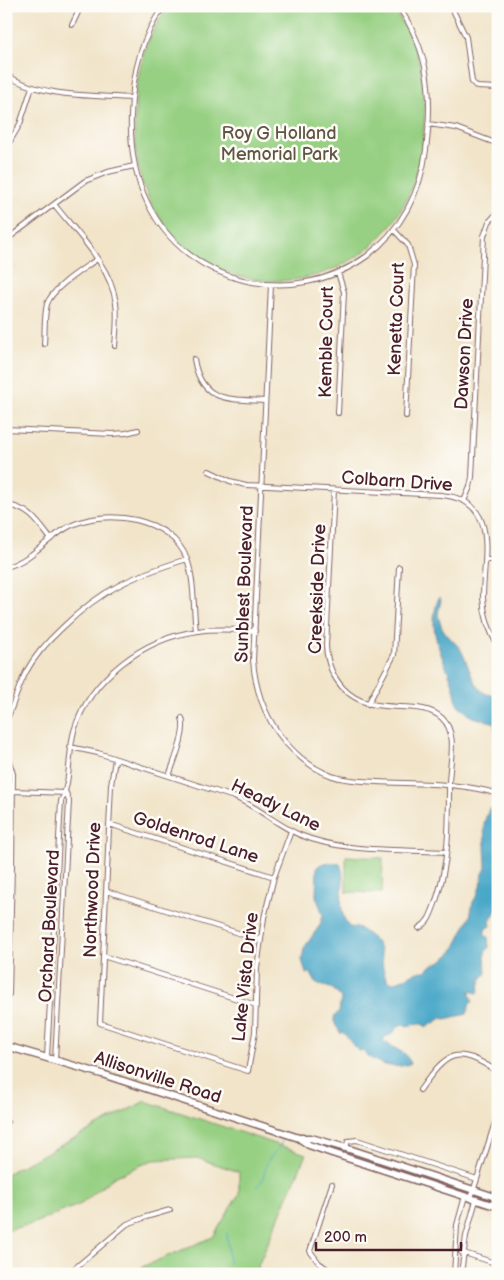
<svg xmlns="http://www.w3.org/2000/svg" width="504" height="1280" font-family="'Balsamiq Sans',sans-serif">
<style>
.green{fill:#97d083;stroke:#707857}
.water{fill:#49a7c8;stroke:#4a637a}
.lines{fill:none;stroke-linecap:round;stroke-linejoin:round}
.stream{stroke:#49a7c8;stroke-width:1}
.minor-casing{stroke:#846462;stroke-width:6}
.primary-casing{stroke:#846462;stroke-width:9}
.minor{stroke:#fff;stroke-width:4}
.primary{stroke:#fff;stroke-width:6}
.labels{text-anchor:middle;stroke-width:5;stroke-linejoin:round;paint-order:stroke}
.park-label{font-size:18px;fill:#615445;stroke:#fdfcf7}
.street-label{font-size:18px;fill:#4a1f2b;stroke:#fdfcf7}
</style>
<rect width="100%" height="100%" fill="#fdfcf7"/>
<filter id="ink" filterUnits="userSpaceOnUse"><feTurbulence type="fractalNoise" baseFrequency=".02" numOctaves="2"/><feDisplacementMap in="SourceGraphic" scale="10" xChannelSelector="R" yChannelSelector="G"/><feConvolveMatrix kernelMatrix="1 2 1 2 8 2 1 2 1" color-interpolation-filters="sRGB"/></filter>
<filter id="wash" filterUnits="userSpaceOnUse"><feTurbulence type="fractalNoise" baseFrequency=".0096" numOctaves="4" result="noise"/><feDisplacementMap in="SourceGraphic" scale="20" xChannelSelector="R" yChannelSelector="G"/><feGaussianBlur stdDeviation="1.12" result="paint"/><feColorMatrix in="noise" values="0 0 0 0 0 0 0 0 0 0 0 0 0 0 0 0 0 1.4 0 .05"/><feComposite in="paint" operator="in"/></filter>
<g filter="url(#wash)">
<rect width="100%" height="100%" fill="#f1e4c9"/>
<path class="green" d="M169 6 392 7C425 49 429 101 421 151 400 303 198 330 144 187 135 164 134 140 135 116 135 77 144 37 169 6Z
M346 856 383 858 382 893 346 892Z
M145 1101 306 1154 258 1266 261 1274H131L144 1266 213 1237 239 1194V1172L197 1158 153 1160 114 1177 81 1204 29 1225 6 1230V1174Z"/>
<path class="water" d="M439 597 441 600C440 609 436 612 440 622 443 634 454 640 461 650 468 663 471 681 483 692 487 695 493 695 498 695V747C493 739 498 730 493 722L472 717 457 704C453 665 422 639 439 597Z
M489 809 498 810V907L490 921 491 926 485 929V936L488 937 489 947 485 953 486 974 481 979 478 993 469 991 473 1002 470 1003 467 1014 445 1019 442 1018 427 1027 422 1024H413L411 1026 400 1025 392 1034 385 1037 383 1041 405 1054 411 1063C395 1071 374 1064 363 1051H358C352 1045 348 1038 343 1032L341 1034C336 1025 329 1019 339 1012L341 998 333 989 316 983 310 972 308 974H306L302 960 304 948 320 925 323 915 316 896 317 867C324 861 331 862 340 864 349 884 333 905 349 927 362 928 360 929 370 936 388 950 377 966 389 982 403 984 411 970 426 971L431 966 443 960 453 951 470 917 473 902 476 897 482 882V876L486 868 484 823Z"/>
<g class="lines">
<path class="stream" d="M257 1187C271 1172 259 1163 279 1149L282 1141
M227 1233 229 1263
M220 1274 228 1267"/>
</g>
</g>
<g filter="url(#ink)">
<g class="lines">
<defs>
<path id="minor" d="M164 6C140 38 132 77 131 116 130 147 134 176 148 204 188 286 294 309 367 256 401 230 421 192 426 150 433 96 430 52 398 6
M451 6 466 37 472 82 477 87 498 88
M72 25 81 6
M6 75C44 98 89 95 132 98
M428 124 456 128 498 144
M6 148 20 124 32 87
M54 204C77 234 110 264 116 303 118 317 116 332 115 346
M394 230 408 245 414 265 406 416
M6 240 85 181 108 172 134 166
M271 285 253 660C255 687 263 712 279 734 292 752 311 768 332 776 346 781 362 781 377 782 417 784 460 782 498 794
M44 344C45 331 44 316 47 304 53 287 82 270 97 259
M194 359C201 403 229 399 265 401
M338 413 344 292 338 273
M6 429 112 434 126 433 138 430
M209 471 230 481 246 485 441 495C501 500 483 557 483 598 484 615 489 631 498 646
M334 490 326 646C327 662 332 676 343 688 373 720 418 696 442 718 459 734 449 763 449 784 449 825 449 864 435 904 431 914 429 923 419 928
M464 501 470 487 472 477 484 236 489 222 498 212
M6 505C28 507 38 522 50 538
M485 560H498
M6 567C31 561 48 537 70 526 106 508 171 517 187 559 195 581 193 608 196 631
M368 704 394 655 399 567
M6 722C13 705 18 688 26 672 35 655 48 641 62 628 103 588 133 576 187 559
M70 747 98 753 234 797C258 807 277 825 300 835 344 853 400 849 447 852
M6 752 13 774 12 865
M115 759 111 785 100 1023 248 1071 255 1032 257 968 264 918 274 877 291 831
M169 776C174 761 187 732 182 718
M13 791 66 793
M109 824 274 877
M6 870 12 865 9 994 6 993
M106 891 260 940
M103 956 256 1005
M47 1057 61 801C71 783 68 753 74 731 90 678 144 638 198 631 217 628 236 630 255 631
M55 1060 69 801 66 793
M420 1090C448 1051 456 1045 498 1072
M6 1121 7 1122
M346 1148 348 1141 357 1140 477 1179
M332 1184 310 1251 319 1263 334 1274
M471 1198 498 1113
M461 1252 498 1264
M68 1274 127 1224 146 1217 170 1210
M454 1274 457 1225 465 1196
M461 1274 466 1236 476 1200"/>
<path id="primary" d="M6 1046 102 1074 299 1138 309 1145 332 1153 498 1207
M301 1138H311L346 1148 498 1198"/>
</defs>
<use href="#minor" class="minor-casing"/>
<use href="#primary" class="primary-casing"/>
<use href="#minor" class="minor"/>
<use href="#primary" class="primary"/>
</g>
</g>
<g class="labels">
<g class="park-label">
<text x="279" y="139">Roy G Holland<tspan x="279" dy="21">Memorial Park</tspan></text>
</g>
<g class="street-label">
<text transform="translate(396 319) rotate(-88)" y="6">Kenetta Court</text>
<text transform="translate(326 342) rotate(-89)" y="6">Kemble Court</text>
<text transform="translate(464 354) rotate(-87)" y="6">Dawson Drive</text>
<text transform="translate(397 481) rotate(4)" y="6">Colbarn Drive</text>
<text transform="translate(244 584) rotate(-88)" y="6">Sunblest Boulevard</text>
<text transform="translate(317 589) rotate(-88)" y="6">Creekside Drive</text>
<text transform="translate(276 805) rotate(26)" y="6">Heady Lane</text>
<text transform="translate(196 837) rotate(18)" y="6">Goldenrod Lane</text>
<text transform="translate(92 890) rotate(-88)" y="6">Northwood Drive</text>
<text transform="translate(49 926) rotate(-87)" y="6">Orchard Boulevard</text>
<text transform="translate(245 977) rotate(-84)" y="6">Lake Vista Drive</text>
<text transform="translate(158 1077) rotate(18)" y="6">Allisonville Road</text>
</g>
</g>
<rect width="504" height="1280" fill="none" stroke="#fdfcf7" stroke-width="25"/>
<path d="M316 1242v8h145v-8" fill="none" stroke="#4a1f2b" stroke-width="2.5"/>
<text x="324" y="1242" font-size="15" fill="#4a1f2b" stroke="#fdfcf7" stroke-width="4" paint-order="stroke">200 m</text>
</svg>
